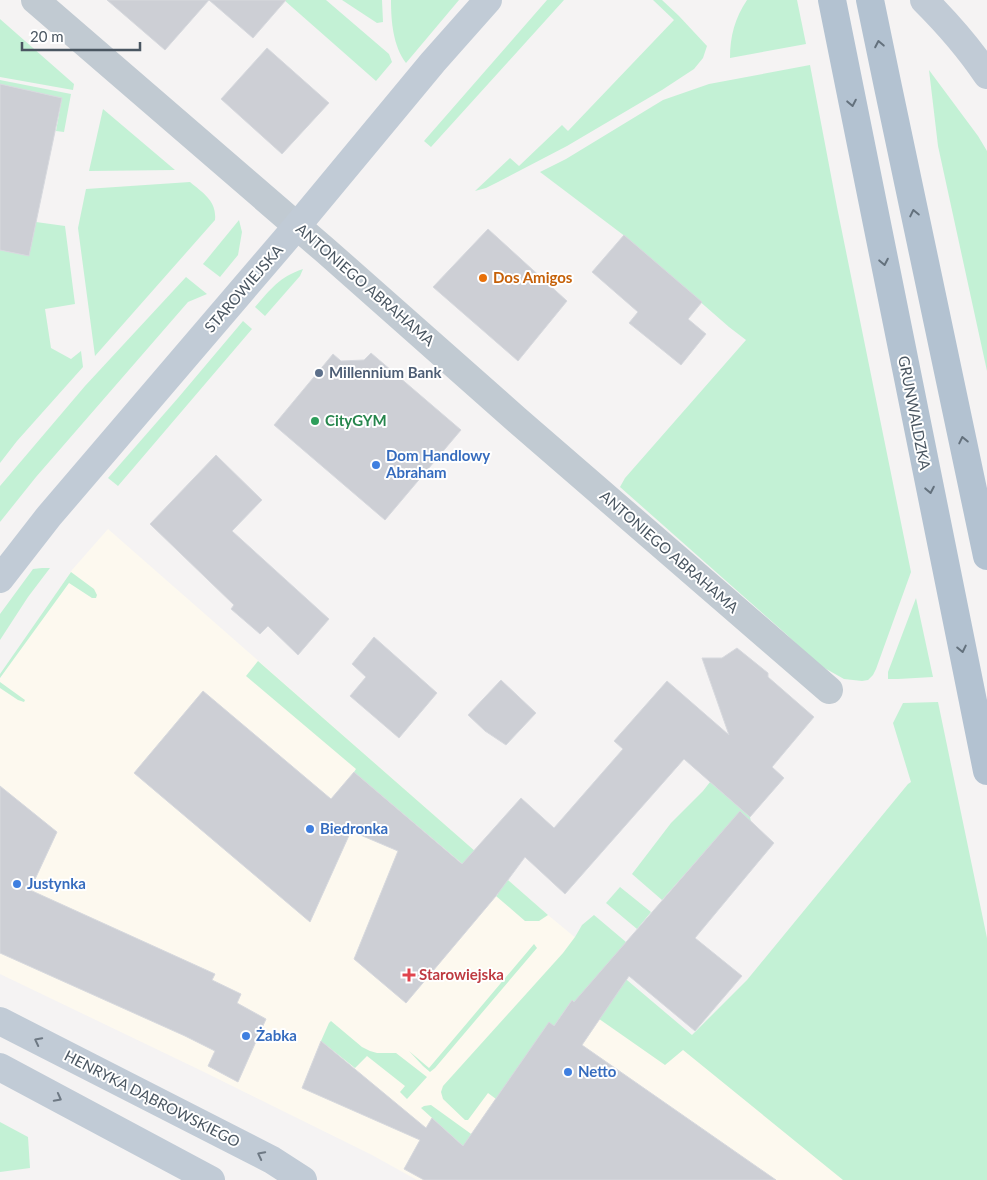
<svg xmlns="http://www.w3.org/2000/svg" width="987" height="1180" font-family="Lato,sans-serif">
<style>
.commercial{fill:#fdf9ef}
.green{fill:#c3f1d5}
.building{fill:#cdcfd5;stroke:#d7d9de}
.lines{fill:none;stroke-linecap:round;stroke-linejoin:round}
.minor{stroke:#c1cad2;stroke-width:28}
.secondary{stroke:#c1cbd6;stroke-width:28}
.primary{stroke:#b3c2d1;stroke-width:28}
.oneway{stroke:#64717d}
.oneway2{stroke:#6e7984}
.food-dot{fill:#e8710a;stroke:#fff;stroke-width:2}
.service-dot{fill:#5c6f8a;stroke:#fff;stroke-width:2}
.leisure-dot{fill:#2e9e5b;stroke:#fff;stroke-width:2}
.shop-dot{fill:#3f7fe0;stroke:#fff;stroke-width:2}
.health-dot{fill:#e0444e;stroke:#fff;stroke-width:2}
.labels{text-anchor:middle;stroke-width:4;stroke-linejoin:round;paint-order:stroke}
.food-label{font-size:15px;font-weight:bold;fill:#c56008;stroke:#fff;text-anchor:start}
.street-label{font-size:15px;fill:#4a5661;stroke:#fff}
.service-label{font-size:15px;font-weight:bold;fill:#4e5e75;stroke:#fff;text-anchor:start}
.leisure-label{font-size:15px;font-weight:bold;fill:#27864d;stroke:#fff;text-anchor:start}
.shop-label{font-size:15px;font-weight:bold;fill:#366cbe;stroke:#fff;text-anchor:start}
.health-label{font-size:15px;font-weight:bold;fill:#be3a42;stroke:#fff;text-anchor:start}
</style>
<rect width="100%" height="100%" fill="#f5f3f3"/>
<path class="commercial" d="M108 529 548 915 607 964 846 1180H417L372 1155 202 1071 0 974V678L72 570Z"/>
<path class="green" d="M284 0H326L389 54 392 62 376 81Z
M342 0H382L383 22 377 23Z
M391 0H459L406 63C393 46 391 21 391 0Z
M547 0H564L431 147 424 141Z
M653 0H662L679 16 707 46 703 58 694 69 662 90 567 146 498 182 486 188 475 191 510 158 519 166 562 125 568 131 674 20Z
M747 0H797L806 44 730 58C730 36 735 18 747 0Z
M0 19 74 84 73 90 0 77Z
M810 65 837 207 911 572 876 669 873 675 868 680 862 681 844 679 819 665 786 634 620 487 625 478 746 340 729 327 626 237 540 172 566 159 663 100 709 84Z
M929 70 978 136 987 151V371L938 146Z
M0 80 71 94 64 132 56 131 62 98 0 84Z
M103 109 175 170 89 171Z
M190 182C203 193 217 201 215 220L95 356 78 228 86 189Z
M239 220 242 232 238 255 220 277 203 264Z
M36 222 65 226 75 304 45 309 51 348 71 359 81 351 83 367 17 441 0 463V250L29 256Z
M303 269 300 276 265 316 255 307C271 289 279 277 303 269Z
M186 277 207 294 188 302 36 477 0 522V486L85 386Z
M243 321 252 329 118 486 108 478 178 398Z
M42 568H50L28 597 0 640V614L33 569Z
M71 572 94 589 97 595 96 598H92L69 583 0 678V674Z
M916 598 933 677 898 679H888V672Z
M258 661 548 915 539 921H525L496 896 498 894 354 772 356 769 246 676Z
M0 682 25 700 24 702 18 700 0 688Z
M938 702 987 938V1180H843L683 1050 665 1065 572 1000 554 1026 496 1099 488 1093 468 1120H465L443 1099 441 1092 443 1086 563 953 575 937 582 925 594 915 626 942 608 964 692 1035 747 980 908 784 911 782 893 723 903 703Z
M710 782 750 817 751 822 722 832 662 900 632 874 671 823 703 791Z
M620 887 651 912 637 929 606 903Z
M534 944 537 948 435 1068 430 1072 423 1066 409 1051 429 1068Z
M331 1021 362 1047 370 1051 377 1053H396L427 1077 407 1099 400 1092 405 1086 367 1056 355 1068 321 1041 329 1023Z
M431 1105 535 1180H501L421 1108 424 1106Z
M0 1122 28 1137 30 1168 0 1172Z"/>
<path class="building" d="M107 0H286L253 38 209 0 165 50Z
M267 48 329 103 282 154 221 99Z
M0 84 62 98 29 256 0 250Z
M488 229 567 301 518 361 433 287Z
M624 235 702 302 688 319 706 334 681 365 629 323 638 312 592 272Z
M371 353 461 430 385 520 274 425 333 354 341 361 364 360Z
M216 455 262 500 232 531 329 619 298 655 268 626 260 634 231 609 234 605 150 524Z
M374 637 437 693 399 738 350 696 366 677 352 664Z
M737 648 768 673V677L814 717 772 767 784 778 750 817 684 759 565 894 525 857 496 896 406 1003 354 959 398 851 351 831 310 922 134 773 203 691 331 799 354 772 462 864 521 798 554 828 623 749 614 741 667 681 729 735 702 658H722Z
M501 680 536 713 506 745 485 731 468 715Z
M0 786 57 832 30 890 215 974 212 980 241 994 237 1003 266 1019 238 1082 208 1066 215 1051 185 1036 0 953Z
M740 811 774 843 695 938 742 976 695 1031 629 976 582 1045 776 1180H424L404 1169 420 1140 302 1088 321 1041 426 1128 432 1118 463 1146 549 1022 554 1026 572 1000 574 1002Z"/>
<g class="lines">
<path class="minor" d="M35 0 326 251 517 420 829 690"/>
<path class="secondary" d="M924 0C947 23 969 48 987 75
M0 579 49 516 297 226 433 62 488 0
M0 1021 272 1160 303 1180
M0 1067 211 1180"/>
<path class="primary" d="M832 0 987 771
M870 0 888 87 987 556"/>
</g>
<defs><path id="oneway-chevron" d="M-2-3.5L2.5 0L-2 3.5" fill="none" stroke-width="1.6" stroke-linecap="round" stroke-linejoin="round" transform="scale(1.25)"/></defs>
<g class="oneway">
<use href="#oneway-chevron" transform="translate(879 44) rotate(-101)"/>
<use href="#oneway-chevron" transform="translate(852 103) rotate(79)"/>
<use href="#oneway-chevron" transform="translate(914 213) rotate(-102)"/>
<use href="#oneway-chevron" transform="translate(884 262) rotate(79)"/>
<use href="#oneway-chevron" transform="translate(963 440) rotate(-102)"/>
<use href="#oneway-chevron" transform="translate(930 490) rotate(79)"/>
<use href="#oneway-chevron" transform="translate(962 649) rotate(78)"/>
</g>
<g class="oneway2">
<use href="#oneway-chevron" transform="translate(38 1041) rotate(-153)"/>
<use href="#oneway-chevron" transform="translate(58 1098) rotate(28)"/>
<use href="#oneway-chevron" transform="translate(261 1155) rotate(-153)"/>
</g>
<circle class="food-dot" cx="483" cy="278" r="5"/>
<circle class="service-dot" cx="319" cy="373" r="5"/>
<circle class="leisure-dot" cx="315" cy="421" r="5"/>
<g class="shop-dot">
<circle cx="376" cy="465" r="5"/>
<circle cx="310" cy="829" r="5"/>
<circle cx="17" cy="884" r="5"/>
<circle cx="246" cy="1036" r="5"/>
<circle cx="568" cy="1072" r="5"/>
</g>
<path class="health-dot" d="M406.5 967.5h5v5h5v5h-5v5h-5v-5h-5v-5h5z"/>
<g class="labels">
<g class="food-label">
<text x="493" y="283">Dos Amigos</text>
</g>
<g class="street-label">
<text transform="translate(365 285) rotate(41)" y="5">ANTONIEGO ABRAHAMA</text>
<text transform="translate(244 289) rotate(-49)" y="5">STAROWIEJSKA</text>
<text transform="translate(914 413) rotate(79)" y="5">GRUNWALDZKA</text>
<text transform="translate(669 552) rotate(41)" y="5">ANTONIEGO ABRAHAMA</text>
<text transform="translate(152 1099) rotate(27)" y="5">HENRYKA DĄBROWSKIEGO</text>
</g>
<g class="service-label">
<text x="329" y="378">Millennium Bank</text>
</g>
<g class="leisure-label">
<text x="325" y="426">CityGYM</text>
</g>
<g class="shop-label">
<text x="386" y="461">Dom Handlowy<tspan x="386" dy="17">Abraham</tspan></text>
<text x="320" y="834">Biedronka</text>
<text x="27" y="889">Justynka</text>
<text x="256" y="1041">Żabka</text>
<text x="578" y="1077">Netto</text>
</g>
<g class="health-label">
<text x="419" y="980">Starowiejska</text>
</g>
</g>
<path d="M22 42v8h118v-8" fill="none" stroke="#4a5661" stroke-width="2.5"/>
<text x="30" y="42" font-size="15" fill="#4a5661" stroke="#ffffff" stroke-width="4" paint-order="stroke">20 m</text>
</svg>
